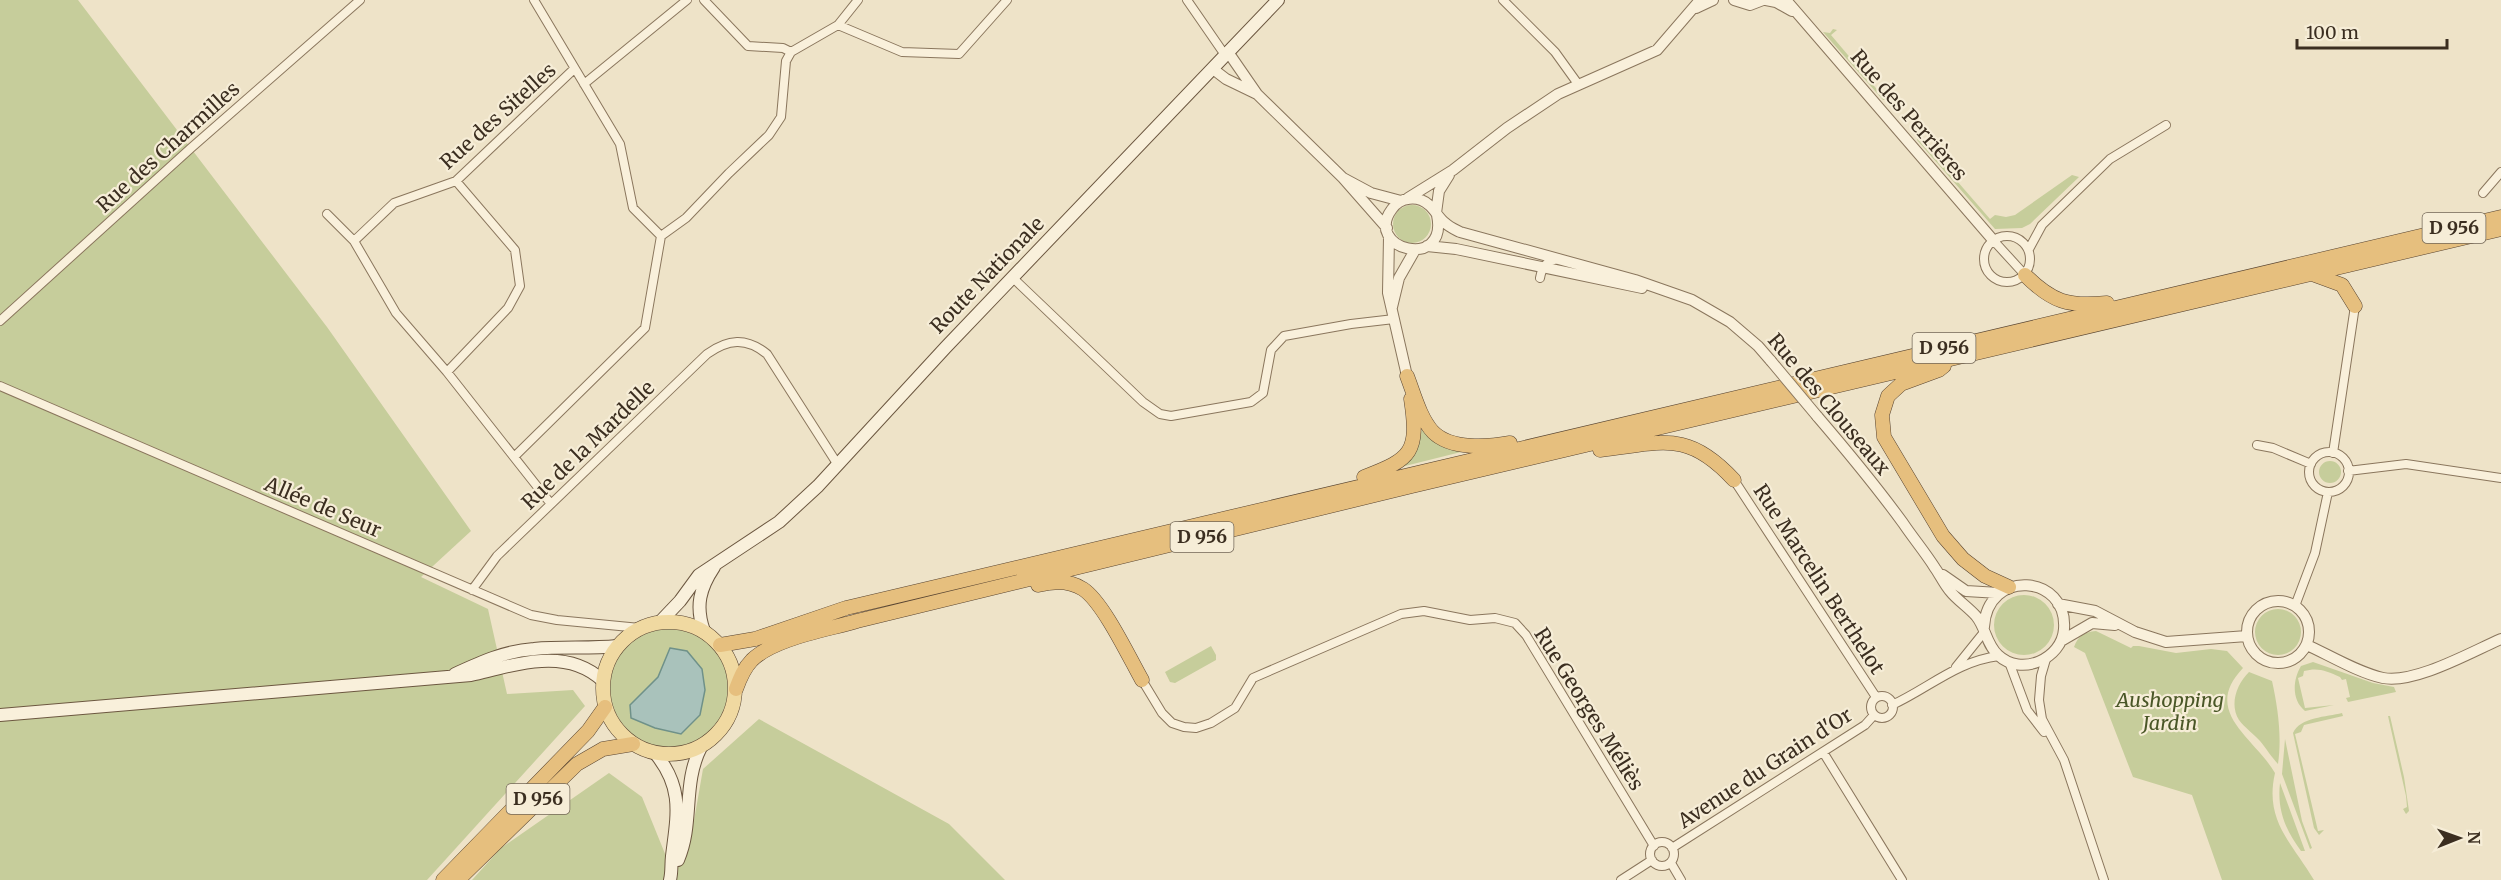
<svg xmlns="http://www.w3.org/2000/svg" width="2501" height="880" font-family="Merriweather,serif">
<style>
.green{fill:#c6cd9b}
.water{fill:#a9c2bb;stroke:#6f9189;stroke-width:1.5}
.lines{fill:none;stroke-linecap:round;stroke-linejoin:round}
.minor-casing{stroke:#8a765d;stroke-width:10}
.tertiary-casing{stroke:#8a765d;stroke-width:12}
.secondary-casing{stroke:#6c5740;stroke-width:14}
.primary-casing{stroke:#584431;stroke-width:15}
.trunk-casing{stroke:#584431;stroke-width:15}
.minor{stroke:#f9f0db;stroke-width:8}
.tertiary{stroke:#f9f0db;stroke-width:10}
.secondary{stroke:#f9f0db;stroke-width:12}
.primary{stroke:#f0d9a1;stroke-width:14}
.trunk{stroke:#e6bf7e;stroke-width:14}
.tertiary-bridge-casing{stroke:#8a765d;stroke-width:12;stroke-linecap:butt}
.tertiary-bridge{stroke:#f9f0db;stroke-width:10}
.labels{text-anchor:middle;stroke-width:4.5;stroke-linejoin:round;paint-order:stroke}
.shield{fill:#f6edd7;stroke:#736757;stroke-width:1.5}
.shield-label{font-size:18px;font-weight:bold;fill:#3b2e20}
.street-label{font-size:20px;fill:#3b2e20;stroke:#f6edd7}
.park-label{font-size:20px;font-style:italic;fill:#4a5727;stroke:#f6edd7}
</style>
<rect width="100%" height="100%" fill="#eee3c8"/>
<path class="green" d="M0 0H78L327 327 471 531 421 577 488 609 507 694 573 690 585 706 427 880H0Z
M1833 29 1837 30 1831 35 1886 100H1883L1823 32 1830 33Z
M1918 136 1990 219 1995 215 2006 217 2015 215 2072 175 2079 177 2030 224 2022 228 1995 229 1917 140Z
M1393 224a19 19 0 1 1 38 0a19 19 0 1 1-38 0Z
M1422 429 1473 449 1401 467 1419 441Z
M2319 472a11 11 0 1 1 22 0a11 11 0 1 1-22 0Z
M1994 625a30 30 0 1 1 60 0a30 30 0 1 1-60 0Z
M2255 632a23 23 0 1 1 46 0a23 23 0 1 1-46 0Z
M610 688a59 59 0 1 1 118 0a59 59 0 1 1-118 0Z
M2096 631 2131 648 2133 646H2139L2176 653 2211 649 2227 651 2243 668C2201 712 2254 737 2275 773 2264 821 2292 843 2314 880H2222L2192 795 2133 777 2085 653 2074 647C2078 636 2084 632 2096 631Z
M1211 646 1216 655V660L1175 683 1170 682 1165 672Z
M2313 662 2373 683 2394 687 2396 692 2348 702 2346 698 2350 697 2346 679 2342 680 2340 677C2327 671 2318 667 2304 671L2303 676 2298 678 2305 708 2334 705 2305 711C2291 700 2293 679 2301 666Z
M2249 672 2272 681C2278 708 2282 737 2278 764 2272 758 2266 748 2260 741 2254 734 2245 728 2239 720 2229 704 2237 684 2249 672Z
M2342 713 2343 716 2304 725 2301 732 2295 734 2318 831 2324 830 2319 835 2314 828 2293 733C2300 717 2327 717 2342 713Z
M2388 716H2390L2404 777 2409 811 2406 814 2403 809 2407 807 2406 796Z
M759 719 949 824 1005 880H472L501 848 609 773 642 797 672 871 692 832 703 769Z
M2285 739 2302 821 2312 848 2310 849 2282 774Z
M2280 783 2305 851H2301C2285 829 2277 810 2280 783Z"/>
<path class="water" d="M670 648 687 651 702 669 705 690 700 715 681 734 655 728 631 718 630 705 658 677Z"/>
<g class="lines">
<defs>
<path id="minor" d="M534 0 620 144 633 208 661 236
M704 0 748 46 783 48 791 52
M1187 0 1225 55
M1503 0 1555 52 1578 84
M838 25 902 52 959 54 1007 0
M584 84 687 0
M2483 193 2501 172
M327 214 354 241 396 313 447 372 551 504
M1984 259a23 23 0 1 1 46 0a23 23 0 1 1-46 0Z
M1993 240 2025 275
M354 241 394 203 456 181 574 69
M2029 249 2042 225 2110 159 2166 125
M1013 278 1143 402 1160 414 1171 416 1251 402 1263 393 1271 350 1284 336 1351 324 1394 319
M1540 278C1542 267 1546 261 1558 259
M0 321 191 148 360 0
M447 372 508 308 520 286 515 250 456 181
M0 386 531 615 557 620 640 628
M2257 445 2273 448 2311 464
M2309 472a20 20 0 1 1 40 0a20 20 0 1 1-40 0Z
M2333 453 2355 306
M514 457 645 328 661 236 686 218 729 173 769 135 781 117 786 61 791 52 838 25 858 0
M2348 471 2406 464 2501 478
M1734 480 1876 697
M472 590 497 556 707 354C728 339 746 337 767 354L838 465
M2295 606 2315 553 2328 492
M2046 659 2041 676 2039 700 2042 719 2064 760 2104 880
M2009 662 2027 710 2044 732
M1956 667 1985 631
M1142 680 1162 713 1172 723 1184 727 1196 728 1211 723 1235 708 1253 678 1401 614 1424 611 1470 620 1495 618 1515 623 1526 635 1654 846
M1871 707a11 11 0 1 1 22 0a11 11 0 1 1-22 0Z
M1892 705C1929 688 1957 661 1999 656
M1823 752 1902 880
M1650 854a12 12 0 1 1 24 0a12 12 0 1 1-24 0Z
M1672 848 1865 725 1874 715
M1671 863 1681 880
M1621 880 1652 860"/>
<path id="tertiary" d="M1734 0 1750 5 1763 0
M1766 0 1776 2 1792 11
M1786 0 1993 240
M1696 8 1713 0
M1228 52 1257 94
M1213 69 1226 79 1257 94 1343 178 1387 228
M1343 178 1371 193 1401 201
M1408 198 1453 170 1507 128 1558 94 1657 50 1700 0
M1436 213 1439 191 1449 175
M1437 215C1449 272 1362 249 1392 209 1400 197 1418 195 1429 205 1435 210 1438 217 1444 222 1449 227 1454 229 1460 232L1635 280 1692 300 1730 322 1758 346 1771 361
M1389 237 1388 293 1407 376
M1427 246 1456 249 1642 288
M1392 307 1399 278 1415 250
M1817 416C1847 451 1876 486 1903 523 1913 538 1925 552 1935 568 1940 575 1944 584 1950 591 1957 600 1968 607 1976 616 1986 628 1986 644 1998 655 2021 677 2062 659 2064 629 2068 574 1987 568 1984 627
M1943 575 1966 591 1999 593
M2247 632a31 31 0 1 1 62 0a31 31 0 1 1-62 0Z
M2058 604 2095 611 2135 632 2166 642 2247 636
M2061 641 2092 623 2115 625
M2307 645C2329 655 2359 673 2383 678 2415 684 2471 652 2501 639"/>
<path id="secondary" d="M660 622 680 601 699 575 779 522 818 486 946 347 1278 0
M704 631C695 606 700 588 714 567
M455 674C481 662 505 651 534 649 562 646 589 649 617 646
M0 715 471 675C515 665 566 646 603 681
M655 753C684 788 677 815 672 856 671 865 672 872 670 880
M678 860C694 823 682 784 701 747"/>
<path id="primary" d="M603 688a66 66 0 1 1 132 0a66 66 0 1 1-132 0Z"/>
<path id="trunk" d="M2312 274 2342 285 2355 306
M2025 275C2052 302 2068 307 2107 303
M1944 366 1939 370 1901 384 1888 396 1882 415 1884 437 1943 536 1963 559 1985 576 2009 587
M1407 376C1414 394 1420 418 1433 432 1451 450 1488 447 1510 443
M1600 450C1662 443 1687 429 1734 480
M1364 477C1412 459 1419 452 1411 399
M1038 585C1053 581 1069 580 1083 589 1103 602 1129 657 1142 680
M720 645 755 639 846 608 2501 217
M736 689C740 678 744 668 752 660 775 638 827 630 857 621L1412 486 2501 229
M443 880 588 731 605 707
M458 880 577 764 603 749 633 744"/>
</defs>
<use href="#minor" class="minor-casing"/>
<use href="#tertiary" class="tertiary-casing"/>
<use href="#secondary" class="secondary-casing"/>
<use href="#primary" class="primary-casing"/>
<use href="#trunk" class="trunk-casing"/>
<use href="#minor" class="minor"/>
<use href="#tertiary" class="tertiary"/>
<use href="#secondary" class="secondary"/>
<use href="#primary" class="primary"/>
<use href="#trunk" class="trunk"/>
<defs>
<path id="tertiary-bridge" d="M1771 361 1817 416"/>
</defs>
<use href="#tertiary-bridge" class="tertiary-bridge-casing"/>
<use href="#tertiary-bridge" class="tertiary-bridge"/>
</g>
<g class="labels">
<g class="shield">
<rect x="2422.5" y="213" width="63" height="30" rx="4.5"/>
<rect x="1912.5" y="333" width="63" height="30" rx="4.5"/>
<rect x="1170.5" y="522" width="63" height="30" rx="4.5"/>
<rect x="506.5" y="784" width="63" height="30" rx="4.5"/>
</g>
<g class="shield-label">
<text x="2454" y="234">D 956</text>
<text x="1944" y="354">D 956</text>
<text x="1202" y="543">D 956</text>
<text x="538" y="805">D 956</text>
</g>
<g class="street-label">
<text transform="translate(1909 115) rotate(49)" y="7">Rue des Perrières</text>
<text transform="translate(498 116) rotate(-42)" y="7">Rue des Sitelles</text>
<text transform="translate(168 147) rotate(-42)" y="7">Rue des Charmilles</text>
<text transform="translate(987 275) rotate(-46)" y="7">Route Nationale</text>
<text transform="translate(1829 404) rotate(50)" y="7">Rue des Clouseaux</text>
<text transform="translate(588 445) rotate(-44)" y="7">Rue de la Mardelle</text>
<text transform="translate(323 507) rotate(23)" y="7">Allée de Seur</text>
<text transform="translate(1819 579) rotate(57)" y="7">Rue Marcelin Berthelot</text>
<text transform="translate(1589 709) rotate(58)" y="7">Rue Georges Méliès</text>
<text transform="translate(1765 768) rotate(-33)" y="7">Avenue du Grain d'Or</text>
</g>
<g class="park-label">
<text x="2170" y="707">Aushopping<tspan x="2170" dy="23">Jardin</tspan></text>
</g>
</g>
<g transform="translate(2459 838) rotate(89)" stroke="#f6edd7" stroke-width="4.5" paint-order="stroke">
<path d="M0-4.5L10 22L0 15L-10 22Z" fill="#3b2e20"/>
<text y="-9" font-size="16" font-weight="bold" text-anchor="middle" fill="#3b2e20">N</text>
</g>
<path d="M2297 39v9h150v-9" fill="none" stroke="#3b2e20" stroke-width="3"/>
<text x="2306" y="39" font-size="18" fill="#3b2e20" stroke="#f6edd7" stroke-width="4.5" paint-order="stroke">100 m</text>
</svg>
